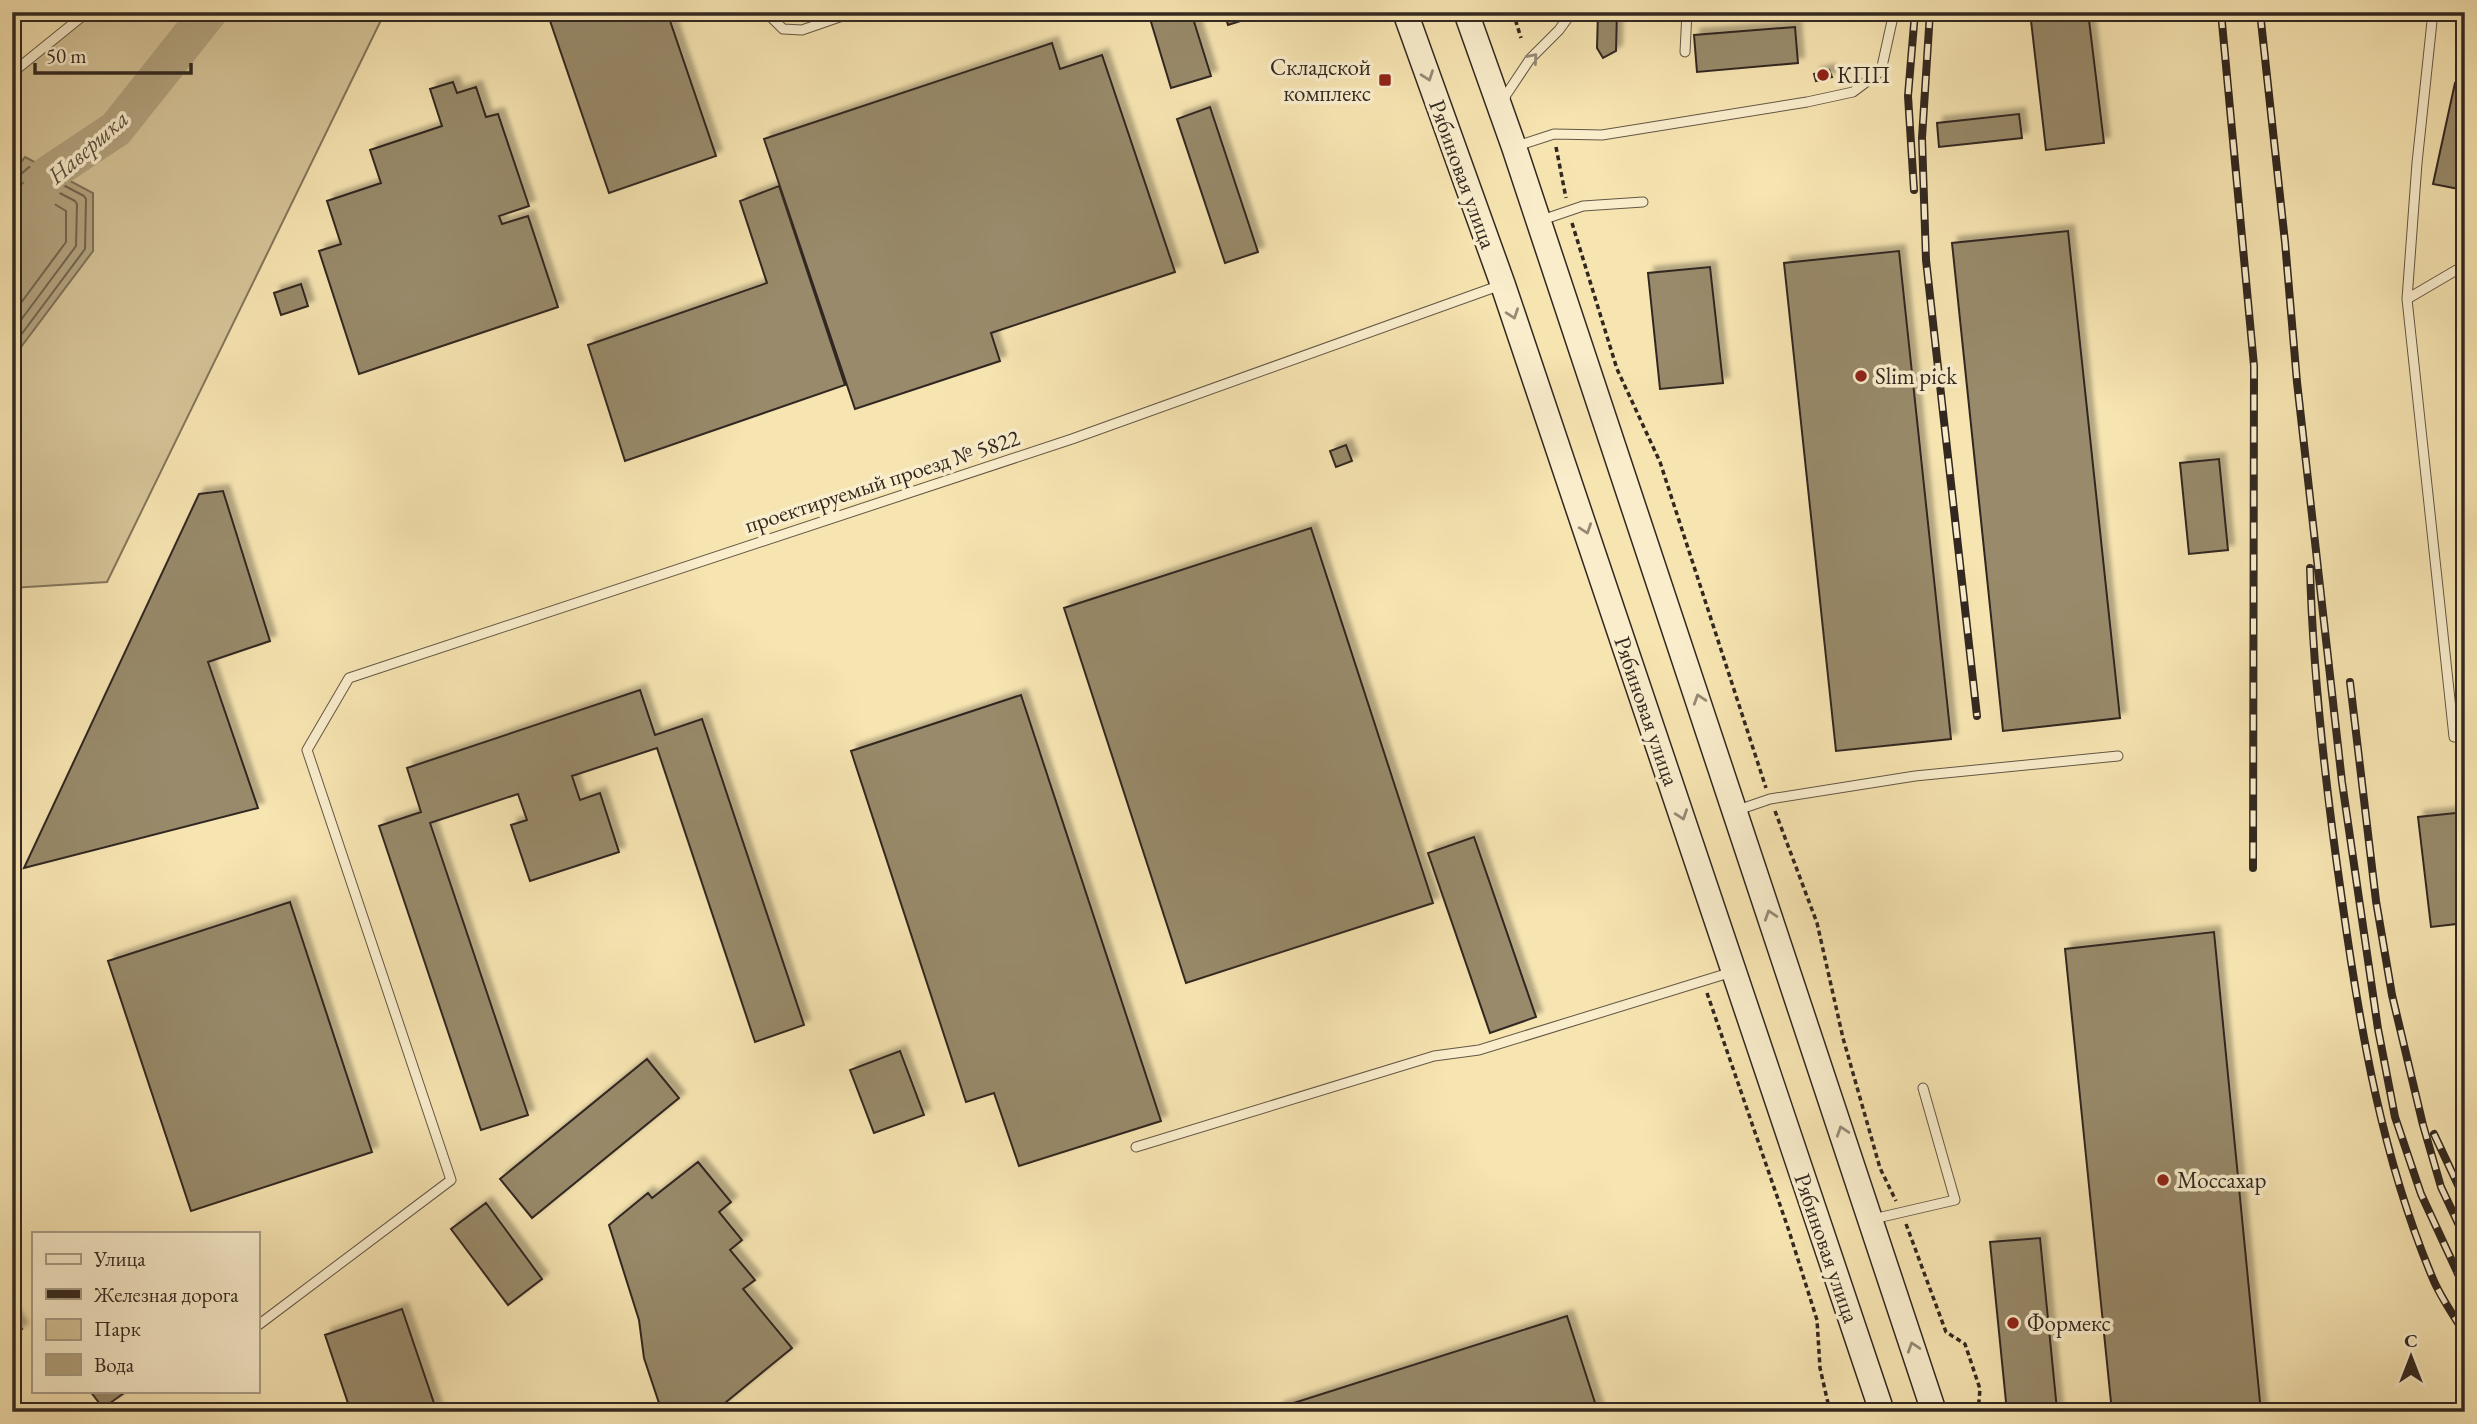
<svg xmlns="http://www.w3.org/2000/svg" width="2477" height="1424" font-family="'EB Garamond',serif">
<style>
.green{fill:#d5c498;stroke:#84765c;stroke-width:2}
.water{fill:#b3a480;stroke:#7f725a;stroke-width:2}
.lines{fill:none;stroke-linecap:round;stroke-linejoin:round}
.shore{stroke:#726650;stroke-width:2}
.river{stroke:#b3a480;stroke-width:37}
.building{fill:#988a6b;stroke:#322820;stroke-width:2;filter:url(#shadow)}
.lane-casing{stroke:#635744;stroke-width:11}
.secondary-casing{stroke:#322820;stroke-width:27}
.path{stroke:#322820;stroke-width:3.5;stroke-dasharray:5 3.5;stroke-linecap:butt}
.lane{stroke:#f9edcc;stroke-width:9}
.secondary{stroke:#f9edcc;stroke-width:24}
.rail-casing{stroke:#322820;stroke-width:8}
.rail{stroke:#f9edcc;stroke-width:5;stroke-dasharray:16;stroke-linecap:butt}
.oneway{stroke:#968a76}
.poi-dot{fill:#8f2418;stroke:#f9edcc;stroke-width:2.5}
.labels{text-anchor:middle;stroke-width:7;stroke-linejoin:round;paint-order:stroke}
.poi-label{font-size:23px;fill:#322820;stroke:#f9edcc;text-anchor:start}
.street-label{font-size:23px;fill:#322820;stroke:#f9edcc}
.water-label{font-size:24px;font-style:italic;fill:#594d3d;stroke:#f9edcc}
</style>
<defs>
<filter id="shadow"><feDropShadow dx="6" dy="-6" stdDeviation="2" flood-color="#0004"/></filter>
</defs>
<rect width="100%" height="100%" fill="#f6e4b1"/>
<filter id="stains"><feTurbulence type="fractalNoise" baseFrequency=".00286" numOctaves="4"/><feColorMatrix values="0 0 0 0 .2 0 0 0 0 .09 0 0 0 0 .02 0 0 0 .5 -.17"/></filter>
<radialGradient id="worn" r=".72"><stop offset=".6" stop-color="#630" stop-opacity="0"/><stop offset="1" stop-color="#630" stop-opacity=".3"/></radialGradient>
<path class="green" d="M123 12H385L107 582 12 588V73L85 14Z"/>
<path class="water" d="M25 157 93 193V251L12 359V173Z"/>
<g class="lines">
<path class="shore" d="M12 177 19 176 29 167 84 196 86 199 85 249 12 347
M12 186 20 185 31 178 75 201 77 204 76 246 12 332
M12 196 33 191 66 211V242L12 315"/>
<path class="river" d="M12 260 47 175 116 129 209 12"/>
</g>
<path class="building" d="M547 12H667L716 156 609 193Z
M1148 12H1191L1211 76 1171 88Z
M1224 12H1255L1256 16 1228 25Z
M1598 12H1617L1616 51 1603 58 1597 48Z
M2030 12H2088L2104 143 2046 150Z
M1795 27 1798 63 1697 72 1694 35Z
M1052 43 1060 69 1102 55 1175 272 991 333 1000 361 855 409 764 139Z
M1829 70 1832 77 1816 81 1814 74Z
M453 82 457 93 476 87 486 117 498 114 529 206 499 216 502 224 528 216 558 307 359 374 319 251 341 244 327 201 381 183 370 150 442 126 430 89Z
M2455 83 2465 85 2464 190 2433 184Z
M1210 107 1258 252 1225 263 1177 119Z
M2019 114 2022 138 1939 147 1937 123Z
M779 186 845 385 625 461 588 345 767 283 740 201Z
M2068 231 2120 718 2003 731 1952 243Z
M1899 251 1951 739 1836 751 1784 263Z
M1710 267 1723 383 1660 389 1648 273Z
M301 284 308 306 281 315 274 293Z
M1346 445 1352 461 1336 467 1330 451Z
M2219 459 2228 550 2189 554 2180 463Z
M223 491 270 641 208 662 258 808 24 868 199 494Z
M1311 528 1433 903 1186 983 1064 608Z
M2465 543V584H2462L2457 544Z
M640 690 655 735 702 719 804 1025 755 1042 657 748 572 776 580 800 600 793 619 852 530 881 511 825 527 820 518 794 430 823 528 1115 481 1130 379 826 421 812 407 768Z
M1021 695 1161 1121 1019 1166 994 1093 966 1102 851 751Z
M2465 812V923L2431 927 2418 817Z
M1474 837 1536 1017 1490 1033 1428 853Z
M290 902 372 1152 191 1211 108 961Z
M2214 932 2261 1412H2112L2065 949Z
M900 1051 924 1115 874 1133 850 1070Z
M647 1059 679 1098 532 1218 500 1179Z
M698 1162 731 1202 719 1212 742 1240 730 1250 755 1280 743 1289 792 1348 714 1412H662L644 1358 639 1320 609 1225 648 1193 652 1198Z
M486 1203 542 1279 508 1305 451 1229Z
M2040 1238 2057 1410 2007 1412 1990 1242Z
M402 1309 437 1412H351L325 1335Z
M12 1313 22 1329 12 1335Z
M1567 1316 1598 1412H1279L1278 1408Z
M90 1391H127L103 1408Z"/>
<g class="lines">
<defs>
<path id="lane" d="M770 12 772 18 783 29 802 30 854 12
M2433 12 2417 163 2407 299 2454 737
M1685 52 1687 12
M12 73 85 14 123 12
M1504 101 1506 95 1530 59 1559 30 1572 12
M1514 147 1554 134 1602 135 1807 102 1853 92 1881 71 1894 12
M1539 221 1583 206 1643 202
M2407 299 2465 265
M1738 810 1770 799 1915 776 2118 756
M1136 1147 1434 1056 1479 1050 1732 972
M1873 1219 1955 1200 1923 1088
M257 1326 451 1180 307 750 349 678 1072 439 1501 285"/>
<path id="secondary" d="M1405 12 1503 285 1882 1412
M1466 12 1514 147 1934 1412"/>
</defs>
<use href="#lane" class="lane-casing"/>
<use href="#secondary" class="secondary-casing"/>
<path class="path" d="M1513 12 1521 38
M1556 147 1566 198
M1572 223 1617 369 1660 462 1766 788
M1775 811 1817 923 1843 1038 1880 1168 1896 1201
M1707 993 1789 1231 1817 1320 1820 1368 1830 1412
M1906 1224 1946 1332 1965 1344 1980 1389 1978 1412"/>
<use href="#lane" class="lane"/>
<use href="#secondary" class="secondary"/>
<defs>
<path id="rail" d="M1930 12 1922 138 1926 260 1977 716
M2221 12 2254 366 2253 868
M2260 12 2285 242 2297 382 2342 782 2378 1029 2395 1117 2421 1194 2465 1289
M1914 190 1908 96 1915 12
M2310 568C2313 679 2326 790 2342 900 2360 1029 2382 1158 2433 1279 2441 1298 2454 1316 2465 1334
M2350 682 2376 901 2392 995 2423 1125 2441 1187 2465 1238
M2434 1134 2465 1200"/>
</defs>
<use href="#rail" class="rail-casing"/>
<use href="#rail" class="rail"/>
</g>
<defs><path id="oneway-chevron" d="M-2-3.5L2.5 0L-2 3.5" fill="none" stroke-width="1.6" stroke-linecap="round" stroke-linejoin="round" transform="scale(1.75)"/></defs>
<g class="oneway">
<use href="#oneway-chevron" transform="translate(1533 58) rotate(-49)"/>
<use href="#oneway-chevron" transform="translate(1428 76) rotate(70)"/>
<use href="#oneway-chevron" transform="translate(1513 314) rotate(71)"/>
<use href="#oneway-chevron" transform="translate(1586 529) rotate(71)"/>
<use href="#oneway-chevron" transform="translate(1699 699) rotate(-108)"/>
<use href="#oneway-chevron" transform="translate(1682 815) rotate(71)"/>
<use href="#oneway-chevron" transform="translate(1770 915) rotate(-108)"/>
<use href="#oneway-chevron" transform="translate(1842 1131) rotate(-108)"/>
<use href="#oneway-chevron" transform="translate(1913 1347) rotate(-108)"/>
</g>
<g class="poi-dot">
<circle cx="1823" cy="75" r="7"/>
<rect x="1378" y="73" width="14" height="14" rx="3.5"/>
<circle cx="1861" cy="376" r="7"/>
<circle cx="2163" cy="1180" r="7"/>
<circle cx="2013" cy="1323" r="7"/>
</g>
<g class="labels">
<g class="poi-label">
<text x="1371" y="75" text-anchor="end">Складской<tspan x="1371" dy="26">комплекс</tspan></text>
<text x="1837" y="83">КПП</text>
<text x="1875" y="384">Slim pick</text>
<text x="2177" y="1188">Моссахар</text>
<text x="2027" y="1331">Формекс</text>
</g>
<g class="street-label">
<text transform="translate(1463 174) rotate(70)" y="8">Рябиновая улица</text>
<text transform="translate(882 481) rotate(-18)" y="8">проектируемый проезд № 5822</text>
<text transform="translate(1647 711) rotate(71)" y="8">Рябиновая улица</text>
<text transform="translate(1827 1248) rotate(71)" y="8">Рябиновая улица</text>
</g>
<g class="water-label">
<text transform="translate(88 147) rotate(-41)" y="8">Навершка</text>
</g>
</g>
<rect width="2477" height="1424" fill="none" stroke="#f6e4b1" stroke-width="42"/>
<rect x="14" y="14" width="2449" height="1396" fill="none" stroke="#322820" stroke-width="3.5"/>
<rect x="21" y="21" width="2435" height="1382" fill="none" stroke="#322820" stroke-width="2"/>
<rect x="32" y="1232" width="228" height="161" fill="#f9edcc" stroke="#a99e87" stroke-width="2"/>
<rect x="46" y="1254" width="35" height="10" fill="#f9edcc" stroke="#a99e87" stroke-width="2"/>
<text x="94" y="1266" font-size="21" fill="#322820">Улица</text>
<rect x="46" y="1289" width="35" height="10" fill="#322820" stroke="#a99e87" stroke-width="2"/>
<text x="94" y="1302" font-size="21" fill="#322820">Железная дорога</text>
<rect x="46" y="1319" width="35" height="21" fill="#d5c498" stroke="#a99e87" stroke-width="2"/>
<text x="94" y="1336" font-size="21" fill="#322820">Парк</text>
<rect x="46" y="1354" width="35" height="21" fill="#b3a480" stroke="#a99e87" stroke-width="2"/>
<text x="94" y="1372" font-size="21" fill="#322820">Вода</text>
<g transform="translate(2411 1357)" stroke="#f9edcc" stroke-width="5" paint-order="stroke">
<path d="M0-5L12 26L0 18L-12 26Z" fill="#322820"/>
<text y="-10" font-size="19" font-weight="bold" text-anchor="middle" fill="#322820">С</text>
</g>
<path d="M35 63v10h156v-10" fill="none" stroke="#322820" stroke-width="3.5"/>
<text x="46" y="63" font-size="21" fill="#322820" stroke="#f9edcc" stroke-width="5" paint-order="stroke">50 m</text>
<rect width="100%" height="100%" filter="url(#stains)"/>
<rect width="100%" height="100%" fill="url(#worn)"/>
</svg>
